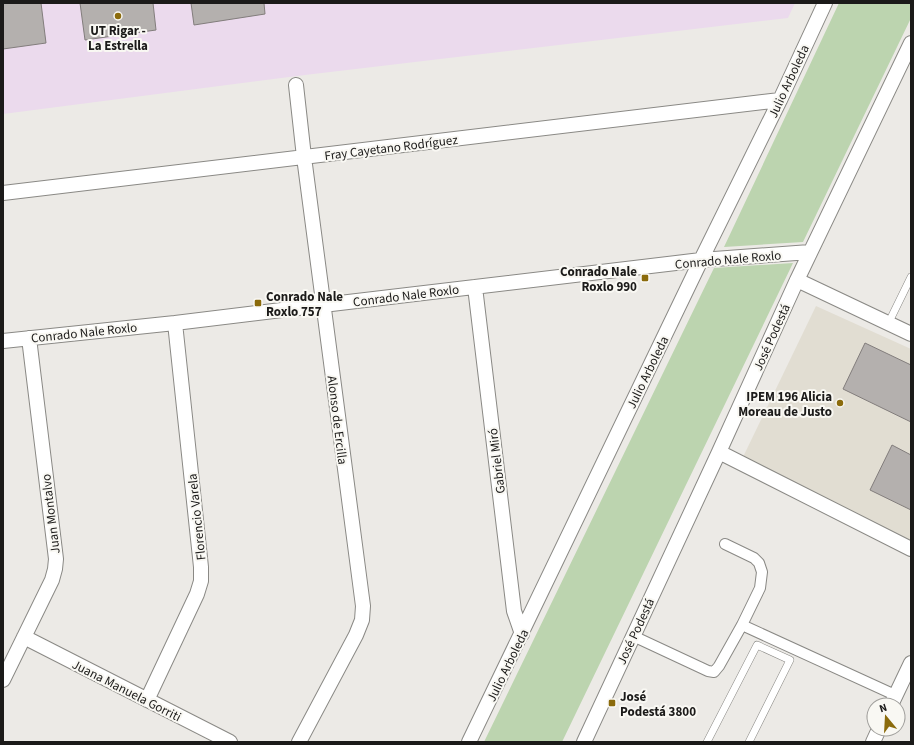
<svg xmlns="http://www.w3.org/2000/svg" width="914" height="745" font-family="'Source Sans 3',sans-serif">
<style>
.built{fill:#e1ddd2}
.industrial{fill:#ebdaed}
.green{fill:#bcd4af}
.building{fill:#b4b0ae;stroke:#827d7c}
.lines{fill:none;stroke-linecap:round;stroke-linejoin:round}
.service-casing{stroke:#8a8985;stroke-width:8}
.pedestrian-casing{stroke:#8a8985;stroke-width:12}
.minor-casing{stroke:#8a8985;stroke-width:16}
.service{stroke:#fff;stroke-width:7}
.pedestrian{stroke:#fff;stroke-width:10}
.minor{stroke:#fff;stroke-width:14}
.poi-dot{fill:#8b6b0c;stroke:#f9f8f3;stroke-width:1.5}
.labels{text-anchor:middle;stroke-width:4;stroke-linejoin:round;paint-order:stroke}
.poi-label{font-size:13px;font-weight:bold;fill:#1b1a19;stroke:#f9f8f3;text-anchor:end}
.street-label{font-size:13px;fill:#1b1a19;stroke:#f9f8f3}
</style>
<rect width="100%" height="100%" fill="#eceae6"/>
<path class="built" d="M816 306 911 349V543L743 457Z"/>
<path class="industrial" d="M3 3H795L788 18 305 75 3 114Z"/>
<path class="green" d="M839 3H911V18L803 242 724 247Z
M793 263 562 742H484L714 268Z"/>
<path class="building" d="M3 3H41L46 43 3 49Z
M80 3H153L156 30 85 40Z
M191 3H264L265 14 194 25Z
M865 343 911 365V422L843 389Z
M892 445 911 455V510L870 490Z"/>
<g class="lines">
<defs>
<path id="service" d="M888 324 911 277
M707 742 757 645 790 660 749 742"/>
<path id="pedestrian" d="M742 625 895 695
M633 636 708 671 714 672 719 666 742 625 760 588 762 572 759 563 754 558 725 544"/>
<path id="minor" d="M296 85 304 157 363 606 362 620 356 635 299 742
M3 193 780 100
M797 280 911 334
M475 287 514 611 522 634
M3 341 175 323 323 305 701 260 810 252
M719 452 911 549
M24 637 230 742
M3 680 52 580 55 569 56 559 29 338
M147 700 197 594 201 581V567L175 323
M891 705 911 663
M469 742 701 260 780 100 825 3
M584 742 719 452 797 280 911 43
M873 742 879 729"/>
</defs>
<use href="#service" class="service-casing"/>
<use href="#pedestrian" class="pedestrian-casing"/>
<use href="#minor" class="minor-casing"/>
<use href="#service" class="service"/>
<use href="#pedestrian" class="pedestrian"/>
<use href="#minor" class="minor"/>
</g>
<g class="poi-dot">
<circle cx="118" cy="16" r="4"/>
<rect x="641" y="274" width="8" height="8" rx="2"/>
<rect x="254" y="299" width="8" height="8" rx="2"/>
<circle cx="840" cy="403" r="4"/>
<rect x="608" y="699" width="8" height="8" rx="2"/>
</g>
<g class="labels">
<g class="poi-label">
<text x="118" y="35" text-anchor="middle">UT Rigar -<tspan x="118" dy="15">La Estrella</tspan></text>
<text x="637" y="276">Conrado Nale<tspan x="637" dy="15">Roxlo 990</tspan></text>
<text x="266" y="301" text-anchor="start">Conrado Nale<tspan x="266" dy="15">Roxlo 757</tspan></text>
<text x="832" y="401">IPEM 196 Alicia<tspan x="832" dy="15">Moreau de Justo</tspan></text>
<text x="620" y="701" text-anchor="start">José<tspan x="620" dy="15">Podestá 3800</tspan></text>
</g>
<g class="street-label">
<text transform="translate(788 81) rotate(-65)" y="5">Julio Arboleda</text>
<text transform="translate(391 147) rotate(-7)" y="5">Fray Cayetano Rodríguez</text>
<text transform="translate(728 259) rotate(-5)" y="5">Conrado Nale Roxlo</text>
<text transform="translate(406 295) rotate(-7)" y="5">Conrado Nale Roxlo</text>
<text transform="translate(84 332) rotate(-6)" y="5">Conrado Nale Roxlo</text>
<text transform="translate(771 337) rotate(-66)" y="5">José Podestá</text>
<text transform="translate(647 372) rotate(-64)" y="5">Julio Arboleda</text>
<text transform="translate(338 420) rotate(83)" y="5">Alonso de Ercilla</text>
<text transform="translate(496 461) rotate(-97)" y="5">Gabriel Miró</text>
<text transform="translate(50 514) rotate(-97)" y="5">Juan Montalvo</text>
<text transform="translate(196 517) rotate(-96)" y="5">Florencio Varela</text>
<text transform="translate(635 631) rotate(-65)" y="5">José Podestá</text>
<text transform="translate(507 665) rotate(-64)" y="5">Julio Arboleda</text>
<text transform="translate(127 690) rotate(27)" y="5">Juana Manuela Gorriti</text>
</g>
</g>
<rect width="914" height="745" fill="none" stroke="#1b1a19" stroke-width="8"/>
<g transform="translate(886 717) rotate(342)"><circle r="19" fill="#f9f8f3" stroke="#a09f9c"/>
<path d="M0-3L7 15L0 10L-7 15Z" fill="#8b6b0c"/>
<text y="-6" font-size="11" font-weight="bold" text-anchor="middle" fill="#1b1a19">N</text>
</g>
</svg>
